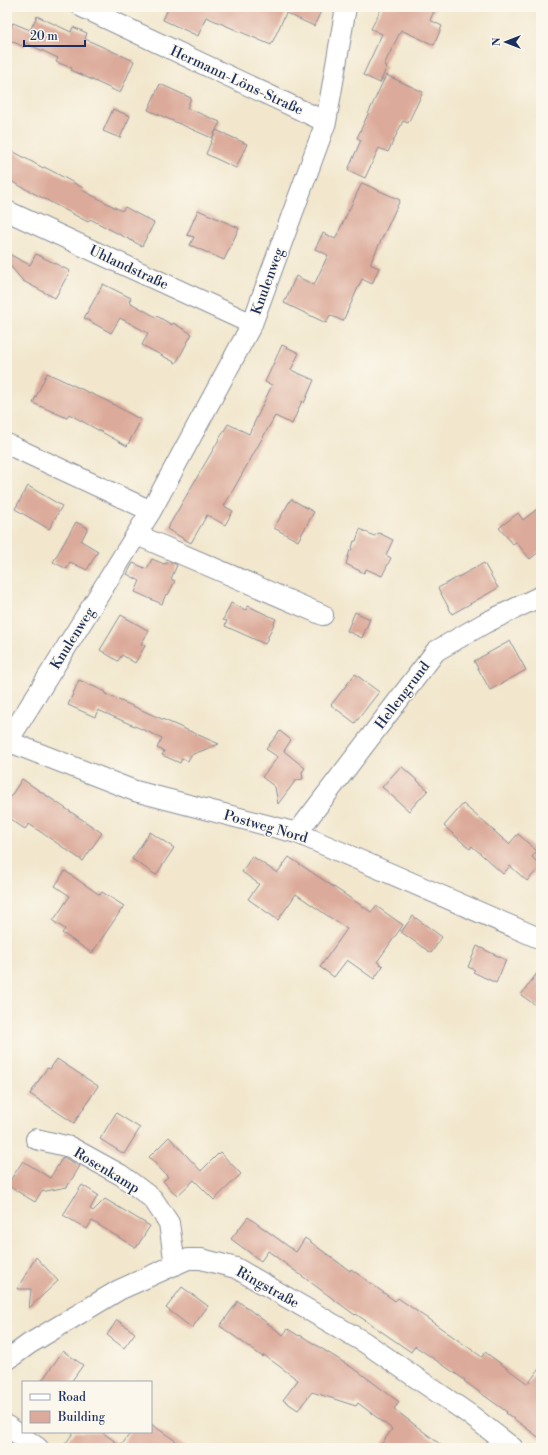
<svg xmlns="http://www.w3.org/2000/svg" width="548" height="1455" font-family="'Libre Bodoni',serif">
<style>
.building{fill:#dcaa9a}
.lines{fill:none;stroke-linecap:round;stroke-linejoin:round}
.minor-casing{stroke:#868b96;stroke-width:22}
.minor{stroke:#fff;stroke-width:20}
.labels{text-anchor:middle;stroke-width:3;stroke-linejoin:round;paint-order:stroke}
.street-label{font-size:14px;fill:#1b2f5e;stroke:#fbf7ec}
</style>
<rect width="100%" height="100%" fill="#fbf7ec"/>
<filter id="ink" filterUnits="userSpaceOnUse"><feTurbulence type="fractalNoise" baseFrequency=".025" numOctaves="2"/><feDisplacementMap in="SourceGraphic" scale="8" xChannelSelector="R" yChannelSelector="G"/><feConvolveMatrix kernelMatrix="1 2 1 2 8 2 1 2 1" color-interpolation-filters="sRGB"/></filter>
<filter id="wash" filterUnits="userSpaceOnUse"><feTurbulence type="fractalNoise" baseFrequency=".012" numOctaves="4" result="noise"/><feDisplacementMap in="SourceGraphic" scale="16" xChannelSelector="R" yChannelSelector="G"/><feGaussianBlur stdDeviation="0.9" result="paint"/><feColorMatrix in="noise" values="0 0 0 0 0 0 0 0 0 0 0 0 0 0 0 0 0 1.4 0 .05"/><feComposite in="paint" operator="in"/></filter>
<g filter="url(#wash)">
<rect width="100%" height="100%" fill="#f2e7cd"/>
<g id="blocks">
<path class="building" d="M169 7H323L314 26 286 13 271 45 206 17 198 36 163 20Z
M382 7H436L430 20 442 26 434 45 401 30 384 65 387 66 380 83 363 75 382 34 371 29Z
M37 16 71 32 73 27 87 33 85 39 134 61 120 93 71 70 72 68 56 62 58 58 26 43 24 47 7 39V35L13 23 30 30Z
M386 75 423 92 408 123 403 121 388 152 379 148 365 178 348 170 361 140 357 138Z
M160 84 191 98 187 108 220 122 212 138 148 110Z
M113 109 130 116 120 138 103 131Z
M216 130 247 144 236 168 206 154Z
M7 148 43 168 44 167 52 171 83 188 82 190 122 211 125 207 154 223 142 246 90 219 88 222 7 179Z
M362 183 400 200 370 264 379 268 372 284 362 279 343 321 330 315 326 323 284 303 296 276 314 285 328 255 315 249 323 233 335 239Z
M198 210 239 228 224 260 190 245 194 237 187 235Z
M7 253 30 265 36 254 70 271 55 298 23 281 7 262Z
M103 284 131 298 129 302 156 317 157 316 172 325 173 323 192 334 176 363 142 345 148 333 120 318 111 333 84 318Z
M282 345 299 353 291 370 314 380 304 403 302 401 292 424 275 416 224 506 233 511 225 525 207 515 191 543 167 529 228 424 249 434 272 385 265 382Z
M47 373 107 401 141 420 127 446 69 414 67 418 33 403Z
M28 486 62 506 49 529 15 509Z
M291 499 314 512 298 541 274 528Z
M541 506V550L530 559 516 542 513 544 499 528 518 513 523 520Z
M76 522 88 528 81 541 98 551 87 570 70 562 67 569 53 562Z
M360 529 374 536 379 533 393 540 386 555 391 558 382 576 366 569 364 573 346 564 350 550 351 551 354 541H356Z
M152 559 164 564 171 562 177 565 171 579 175 581 168 595 166 594 162 604 135 592 140 581 127 574 133 563 147 569Z
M484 563 498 588 452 614 438 588Z
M231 603 246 610 248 606 276 619 265 644 225 626 227 621 223 620Z
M355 612 370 619 362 638 347 631Z
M121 615 149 631 141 644 145 646 135 663 122 655 118 661 100 650Z
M510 641 526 670 490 690 474 661Z
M355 674 379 692 355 723 331 705Z
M79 680 106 692 105 694 219 744 191 755 188 761 182 758 180 763 162 755 164 751 157 748 162 738 98 710 95 717 68 705Z
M280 731 291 740 284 751 305 768 302 772 303 779 296 780 278 804 275 787 262 777 278 757 266 749Z
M401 766 428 790 409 811 382 787Z
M22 779 102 833 83 861 29 824 25 829 7 817V802Z
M463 804 509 844 518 834 537 851 532 857 541 866 527 881 510 866 503 874 472 846 470 849 444 826Z
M150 832 174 848 156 875 132 859Z
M252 856 277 873 289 857 371 912 376 906 403 925 377 962 383 966 374 979 347 960 334 977 320 967 347 929 296 894 278 920 248 899 259 884 242 872Z
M65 871 100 895 102 892 124 906 92 953 62 933 65 929 53 921 70 896 55 886Z
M413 916 442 937 431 953 401 932Z
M477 946 506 960 496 983 473 972 475 970 468 967Z
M541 968V1009L521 995Z
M57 1059 98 1086 74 1123 30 1094 47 1068 50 1069Z
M116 1113 140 1128 124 1154 100 1139Z
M169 1137 201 1171 220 1152 241 1174 214 1200 194 1180 177 1196 163 1181 168 1177 149 1157Z
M63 1157 80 1166 67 1187 41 1192 35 1202 7 1185 23 1161 50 1178Z
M82 1185 98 1195 90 1209 93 1211 105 1199 150 1226 136 1248 92 1221 87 1229 63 1215Z
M248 1217 296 1252 305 1238 350 1271 351 1269 395 1301 398 1298 482 1357 485 1352 528 1384 541 1366V1439L506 1413 507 1412 464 1381 465 1380 415 1346 411 1352 356 1314 355 1315 268 1251 261 1261 231 1239Z
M36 1257 58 1281 29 1308 31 1289H17Z
M182 1287 208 1306 192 1328 166 1308Z
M238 1301 283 1335 288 1329 299 1336 300 1335 359 1372 399 1402 394 1409 445 1448H379L392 1429 358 1403 356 1406 312 1392 298 1410 283 1400 298 1380 264 1355 263 1357 220 1326Z
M117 1320 135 1333 124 1348 107 1335Z
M63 1351 83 1365 71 1382H41Z
M151 1424 186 1448H62L74 1432H102L121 1446 131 1432H151Z"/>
</g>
</g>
<g filter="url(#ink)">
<use href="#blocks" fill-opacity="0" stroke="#868b96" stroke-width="1"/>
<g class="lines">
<defs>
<path id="minor" d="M82 7 326 122
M7 211 252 324
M7 444 151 511
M137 535 323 615
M7 741 135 791 297 833 541 939
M8 741 151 511 252 324 326 122 346 7
M297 833 436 651 485 623 541 596
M36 1139 70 1147 121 1175 153 1199 169 1223 175 1265
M7 1360 29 1344 119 1290 188 1259H201L236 1268 364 1342 469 1414 513 1448
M7 1426 38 1448"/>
</defs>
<use href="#minor" class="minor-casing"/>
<use href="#minor" class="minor"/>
</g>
</g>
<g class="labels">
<g class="street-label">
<text transform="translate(237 80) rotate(25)" y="5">Hermann-Löns-Straße</text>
<text transform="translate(129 267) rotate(25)" y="5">Uhlandstraße</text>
<text transform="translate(267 281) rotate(-70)" y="5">Knulenweg</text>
<text transform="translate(72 638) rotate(-58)" y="5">Knulenweg</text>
<text transform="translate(402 695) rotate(-53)" y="5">Hellengrund</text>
<text transform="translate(266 826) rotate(16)" y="5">Postweg Nord</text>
<text transform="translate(107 1170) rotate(31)" y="5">Rosenkamp</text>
<text transform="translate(268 1287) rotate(29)" y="5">Ringstraße</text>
</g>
</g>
<rect width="548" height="1455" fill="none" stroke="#fbf7ec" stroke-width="24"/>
<rect x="22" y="1381" width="130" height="52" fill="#fbf7ec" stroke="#a1a7b3"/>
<rect x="30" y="1394" width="20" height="6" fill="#ffffff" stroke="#a1a7b3"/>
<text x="58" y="1401" font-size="12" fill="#1b2f5e">Road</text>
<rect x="30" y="1411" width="20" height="12" fill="#dcaa9a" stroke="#a1a7b3"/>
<text x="58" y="1421" font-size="12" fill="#1b2f5e">Building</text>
<g transform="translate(506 42) rotate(270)" stroke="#fbf7ec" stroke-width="3" paint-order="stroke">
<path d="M0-3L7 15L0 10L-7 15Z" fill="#1b2f5e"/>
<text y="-6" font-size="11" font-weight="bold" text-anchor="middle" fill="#1b2f5e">N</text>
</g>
<path d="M24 40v6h61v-6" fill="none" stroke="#1b2f5e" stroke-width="2"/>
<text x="30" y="40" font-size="12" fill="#1b2f5e" stroke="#fbf7ec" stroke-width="3" paint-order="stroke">20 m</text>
</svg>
